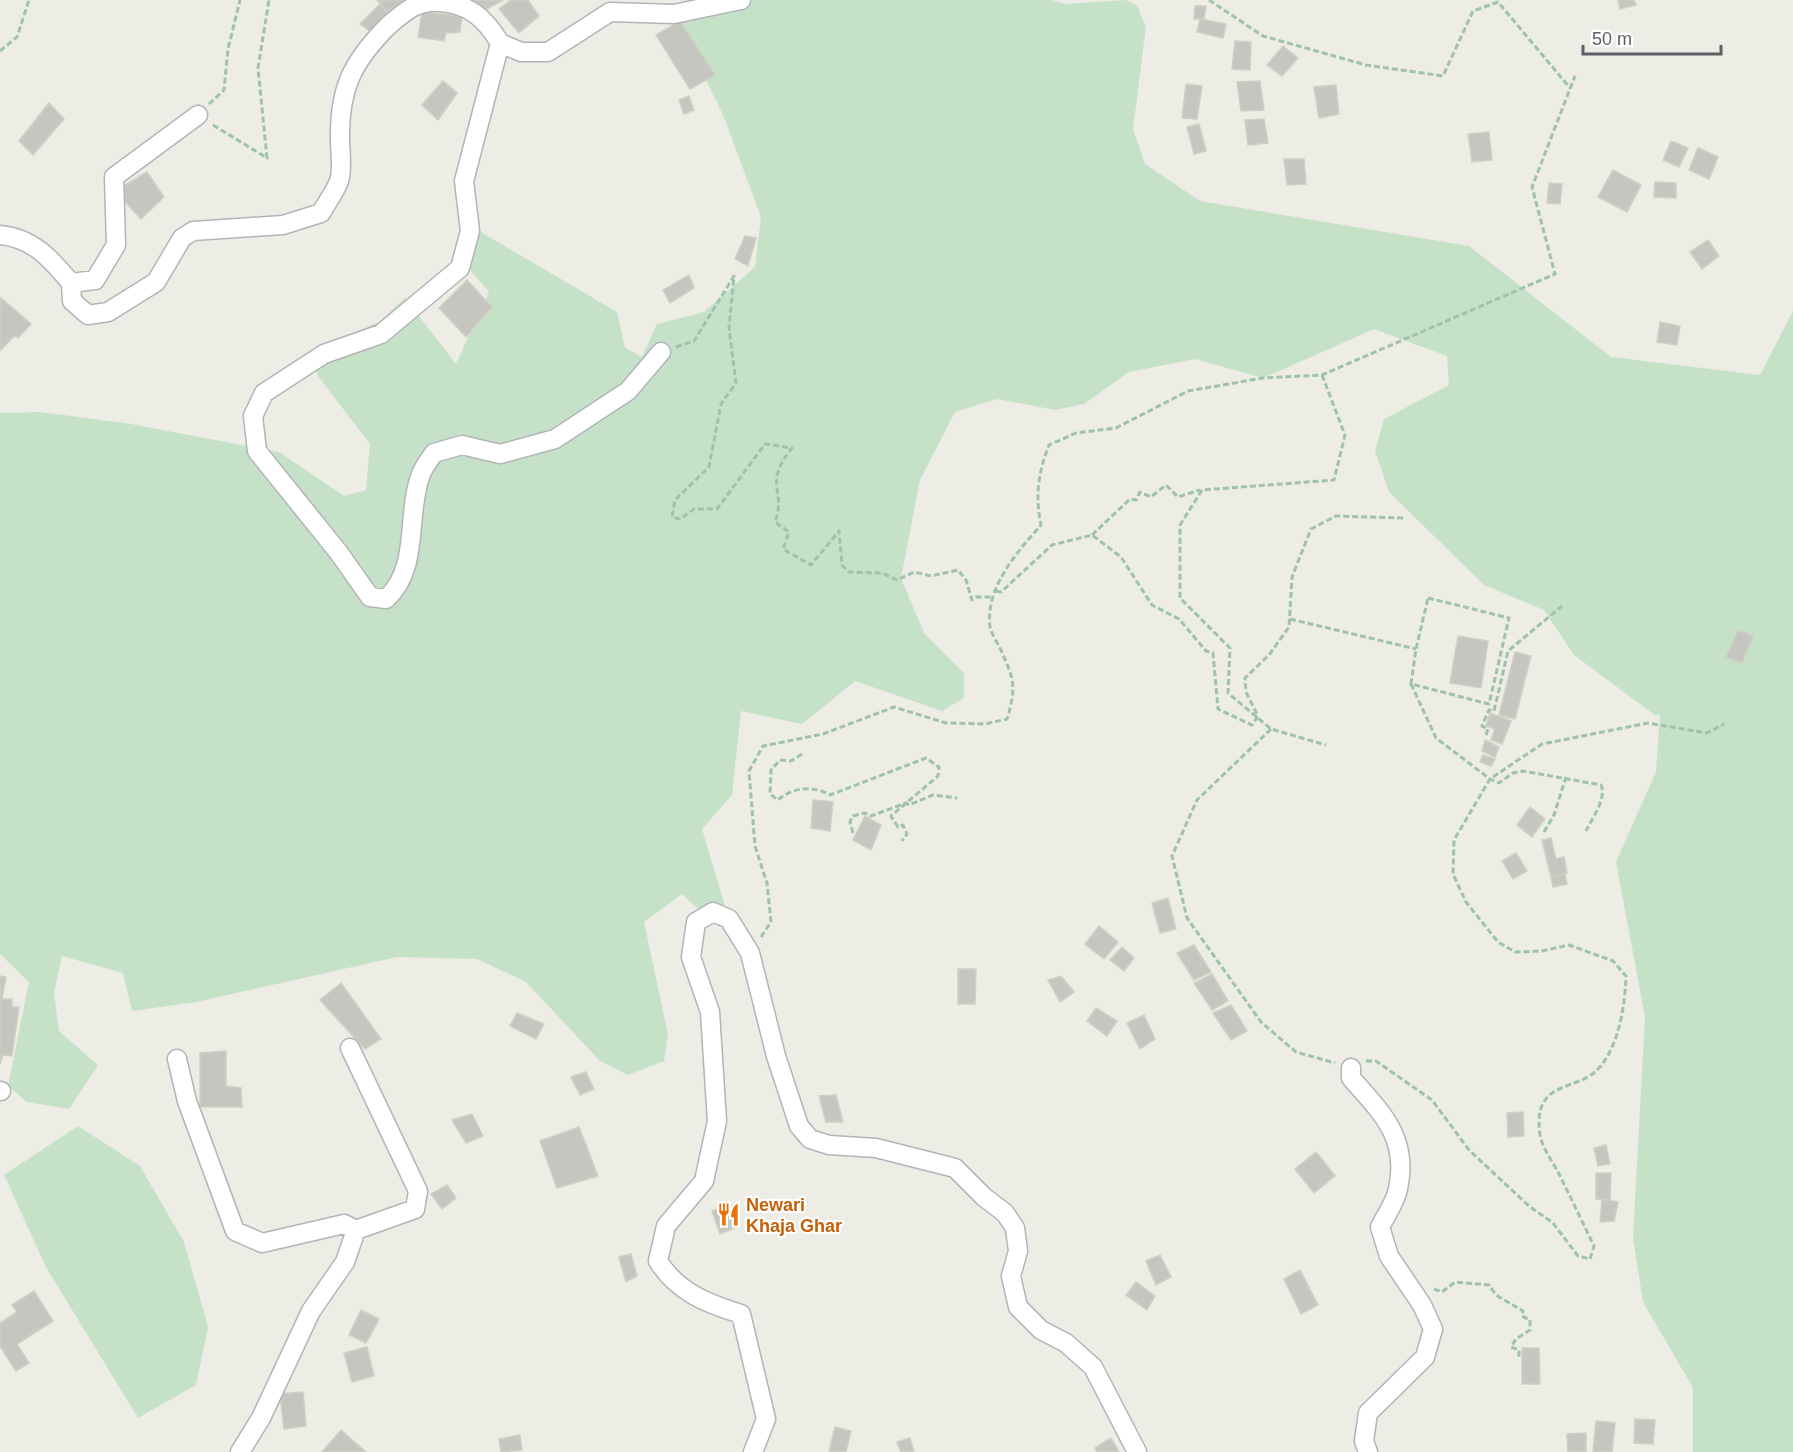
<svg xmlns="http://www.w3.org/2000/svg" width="1793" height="1452" font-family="Helvetica,sans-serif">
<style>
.green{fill:#c5e2c8}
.building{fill:#c6c6c0;stroke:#d1cfc4;stroke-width:1.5}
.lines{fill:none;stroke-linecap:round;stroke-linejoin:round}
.street-casing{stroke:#b2b4b8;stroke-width:21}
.path{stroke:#9fc2ac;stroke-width:3;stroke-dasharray:6 3;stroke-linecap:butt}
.street{stroke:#fff;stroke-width:18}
.labels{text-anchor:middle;stroke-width:4.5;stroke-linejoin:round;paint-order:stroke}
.food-label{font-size:18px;font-weight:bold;fill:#c56008;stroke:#fff;text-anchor:start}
</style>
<rect width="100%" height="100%" fill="#edece5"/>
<path class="green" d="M746 0H1052L1065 4 1126 0 1137 6 1146 27 1133 129 1145 164 1200 201 1469 246 1611 357 1760 375 1793 311V1452H1693V1388L1643 1302 1633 1238 1645 1017 1616 862 1656 772 1660 714 1656 716 1574 655 1544 610 1484 585 1389 492 1375 451 1384 419 1449 385 1447 356 1374 329 1263 378 1195 359 1129 372 1084 404 1055 410 997 399 955 412 920 480 901 578 924 633 964 673V698L942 711 855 681 802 724 741 711 732 795 702 829 725 906 709 919 682 894 644 922 668 1034 664 1061 628 1075 600 1061 526 982 477 959 397 957 196 1002 132 1011 123 973 62 956 54 993 59 1031 98 1065 69 1109 27 1102 8 1086 29 982 0 954V413L40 412 131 424 279 452 344 496 366 490 370 444 318 376 312 352 379 322 405 298 456 364 489 292 460 258 479 231 617 312 625 348 642 357 657 324 704 312 755 267 761 217 724 117 674 14Z
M78 1126 140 1166 184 1242 208 1327 196 1385 138 1418 46 1267 4 1175Z"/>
<path class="building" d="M377 0H405L387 12Z
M473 0H503L481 12Z
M511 0H528L539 16 519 33 499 9Z
M1618 0H1634L1636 5 1620 9Z
M380 4 392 18 374 34 360 24Z
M1195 6H1206L1204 19H1194Z
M422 12 462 16 460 32 446 33 444 41 418 37Z
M1200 19 1226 24 1223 38 1197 32Z
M680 21 715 75 690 89 656 35Z
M1235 41 1251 42 1250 70 1232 69Z
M1283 46 1298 58 1282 76 1267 65Z
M443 81 457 93 438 120 422 105Z
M1260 81 1264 110 1241 111 1237 82Z
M1186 84 1202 86 1197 119 1182 118Z
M1336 85 1339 114 1319 118 1314 87Z
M689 96 694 110 684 114 679 100Z
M49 103 64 119 33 155 19 141Z
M1264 119 1268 143 1248 145 1245 120Z
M1199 124 1206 151 1194 154 1187 127Z
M1489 132 1492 160 1472 162 1468 134Z
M1671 141 1688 148 1679 167 1663 160Z
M1698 148 1718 157 1709 179 1689 170Z
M1284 159H1304L1306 184 1287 185Z
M1613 170 1641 185 1627 212 1598 197Z
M147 172 164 197 141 219 115 191Z
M1655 182 1676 183V198L1654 197Z
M1549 183 1562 184 1560 204 1547 203Z
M745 236 756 238 748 266 735 259Z
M1708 240 1719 256 1702 269 1690 252Z
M689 275 694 288 670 303 663 290Z
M467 280 492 307 466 337 439 308Z
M0 297 31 324 18 338 15 335 0 351Z
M1660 322 1680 326 1677 345 1657 342Z
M1738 630 1753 636 1742 663 1726 657Z
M1458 636 1488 641 1481 688 1450 683Z
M1515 652 1531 656 1515 719 1499 715Z
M1490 713 1511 721 1502 744 1491 740 1495 729 1486 726Z
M1485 740 1499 747 1495 757 1482 751Z
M1483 755 1495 759 1491 766 1480 762Z
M813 800 833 802 830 831 811 828Z
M1530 807 1545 819 1532 837 1517 825Z
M865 816 881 825 871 850 853 840Z
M1551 838 1556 859 1564 857 1567 873 1551 877 1542 840Z
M1516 853 1527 871 1513 879 1502 861Z
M1565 874 1567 884 1553 887 1551 877Z
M1168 898 1176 929 1160 933 1152 903Z
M1099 926 1118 942 1104 959 1085 944Z
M1194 945 1211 972 1194 980 1177 953Z
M1122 947 1134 958 1124 971 1110 960Z
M958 969H976L975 1004H958Z
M1212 974 1228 1001 1212 1010 1194 983Z
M0 976 6 977 2 999H12V1007H19L12 1056 3 1055 0 1064Z
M1061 976 1074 992 1060 1002 1048 980Z
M341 983 381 1039 365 1049 320 1000Z
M1231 1005 1247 1031 1231 1040 1213 1013Z
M1096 1008 1117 1021 1107 1036 1087 1021Z
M517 1013 544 1024 536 1039 510 1026Z
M1144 1015 1155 1039 1140 1049 1127 1023Z
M226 1051V1086L241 1088 242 1107H200V1053Z
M586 1072 594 1089 580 1095 571 1077Z
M836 1095 843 1122H826L819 1096Z
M1523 1112 1524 1136 1508 1137 1507 1113Z
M472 1114 483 1136 466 1143 452 1120Z
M579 1127 598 1176 557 1188 540 1141Z
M1606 1145 1610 1164 1598 1166 1594 1148Z
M1316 1152 1335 1176 1314 1193 1295 1169Z
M1596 1173H1611L1610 1200 1596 1199Z
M447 1185 456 1198 442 1209 431 1194Z
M1602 1199 1618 1202 1614 1221 1600 1222Z
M728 1206 737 1227 720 1234 712 1211Z
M631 1254 637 1276 626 1282 619 1257Z
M1160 1255 1171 1277 1156 1285 1146 1261Z
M1300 1270 1318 1305 1301 1314 1284 1279Z
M1136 1282 1155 1296 1147 1310 1126 1295Z
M34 1291 53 1321 17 1344 29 1363 16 1371 0 1346V1323L17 1312 12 1305Z
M361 1310 379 1319 366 1343 349 1335Z
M367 1347 374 1376 352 1382 344 1353Z
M1522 1348H1539L1540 1384H1522Z
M303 1392 306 1426 284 1429 280 1394Z
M1635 1419 1655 1420 1653 1444 1634 1443Z
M1596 1421 1615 1423 1612 1452H1593Z
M835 1427 851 1431 846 1452H829Z
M341 1430 366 1452H322Z
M1586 1433V1452H1568L1567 1434Z
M520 1435 522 1450 501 1452 499 1439Z
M910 1438 914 1452H901L897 1442Z
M1111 1438 1119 1452H1097L1095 1448Z"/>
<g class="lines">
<defs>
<path id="street" d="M0 235C33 238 51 259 71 283L95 280 116 245 114 177 198 115
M71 283 72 301 88 315 108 312 156 282 182 238 193 231 283 225 321 213C327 202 335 192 339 181 343 170 340 151 340 140 339 89 352 62 388 26 404 12 417 0 440 2 469 4 485 18 500 43
M661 352 628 391 555 439 500 454 462 445 434 453C429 460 422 469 420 477 406 517 420 568 386 599L370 597 339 553 257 451 253 416 264 393 324 354 381 334 460 268 470 231 464 181 500 43 521 52H548L610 12 674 14 741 0
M350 1048 418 1191 415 1209 356 1230
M177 1059 187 1101 235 1231 262 1243 344 1224 356 1230 345 1262 311 1311 261 1418 240 1452
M1351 1068V1078C1382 1113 1409 1138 1398 1189 1396 1201 1386 1215 1380 1227L1389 1256 1422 1305 1433 1329 1425 1357 1368 1413 1364 1441 1368 1452
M0 1091H1
M753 1452 766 1419 741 1314C708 1304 677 1292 658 1261L666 1226 704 1181 717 1121 710 1012 691 957 696 922 713 912 729 919 750 953 776 1056 799 1126 810 1139 829 1145 876 1148 955 1168 984 1197 1005 1213 1015 1228 1018 1251 1011 1276 1018 1307 1041 1330 1066 1343 1093 1367 1137 1452"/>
</defs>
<use href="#street" class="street-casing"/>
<path class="path" d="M1209 0 1263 36 1366 65 1443 76 1473 11 1498 2 1570 88
M0 51 17 37 29 0
M209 104 224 90 228 49 240 0
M213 125 267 158 258 68 269 0
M676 347 694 341 734 276 729 328 736 383 721 404 709 467 675 500 672 517 680 519 694 509H717L765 444 792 448C762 485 787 489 775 522L789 532 783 549 811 565 839 531 842 565 849 572 882 573 897 580 914 572 931 576 958 570 966 580 972 600 976 597H993
M1322 375 1345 435 1334 480 1202 490 1180 525V598L1230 648 1228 693 1271 729 1326 745
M1092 535 1130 499 1136 500 1140 492 1151 497 1166 485 1178 497 1200 490
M996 591 1001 592 1052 545 1092 535 1121 557 1152 605 1179 619 1206 651 1213 653 1218 709 1252 725 1258 716 1246 692 1245 678 1269 655 1289 627 1292 577 1311 529 1336 516 1405 518
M1428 598 1509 618 1489 704 1411 684 1416 649Z
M1290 619 1416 649
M1411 684 1436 738 1490 779 1499 783 1513 773 1523 771 1601 785C1607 799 1592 818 1586 831
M1271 729 1197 800 1172 856 1187 918 1261 1022 1296 1052 1335 1063
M1486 735 1488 729 1482 726 1489 710 1494 711 1508 651 1562 606
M802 754 791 761 780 760 771 770 770 794 778 800C793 787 813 785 830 795L926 758 939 767 938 776 891 816 898 827 903 825 907 834 902 841
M1544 832 1554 815 1566 777
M853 833 850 822 853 816 865 813 871 816 906 803 909 805 933 795 957 798
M761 937 771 922 767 883 755 846 749 771 763 746 823 734 894 707 946 723 985 724 1007 719C1017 686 1014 679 1000 648 997 642 991 633 990 627 985 588 1017 552 1041 525 1035 496 1038 473 1049 445L1076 433 1116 428 1188 391 1263 378 1322 375 1555 274 1532 187 1575 76
M1366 1061H1376L1432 1100 1469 1150 1529 1206 1553 1223 1578 1256 1590 1259 1594 1246C1582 1221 1570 1196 1558 1172 1552 1161 1542 1147 1540 1135 1532 1077 1577 1094 1600 1067 1619 1044 1625 1006 1626 976L1613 961 1569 945 1542 951 1515 952 1498 942 1466 902 1453 874 1454 840 1490 779 1542 744 1648 723 1707 733 1724 724
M1434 1289 1442 1292 1455 1282 1489 1285 1496 1295 1523 1311 1522 1316 1530 1320V1330L1516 1339 1511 1347 1519 1350V1357"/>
<use href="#street" class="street"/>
</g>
<defs>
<symbol id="restaurant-bare" viewBox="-9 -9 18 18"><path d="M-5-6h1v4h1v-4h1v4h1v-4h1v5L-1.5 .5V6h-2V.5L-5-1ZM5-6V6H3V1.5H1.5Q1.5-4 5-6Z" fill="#e8710a" stroke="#fff" stroke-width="2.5" paint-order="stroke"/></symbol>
</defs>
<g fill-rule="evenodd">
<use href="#restaurant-bare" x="712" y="1198" width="33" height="33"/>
</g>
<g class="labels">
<g class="food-label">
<text x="746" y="1211">Newari<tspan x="746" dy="21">Khaja Ghar</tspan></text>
</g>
</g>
<path d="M1583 45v9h138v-9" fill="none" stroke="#5d5f64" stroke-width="3"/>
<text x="1592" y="45" font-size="18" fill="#5d5f64" stroke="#ffffff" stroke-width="4.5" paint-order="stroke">50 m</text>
</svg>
